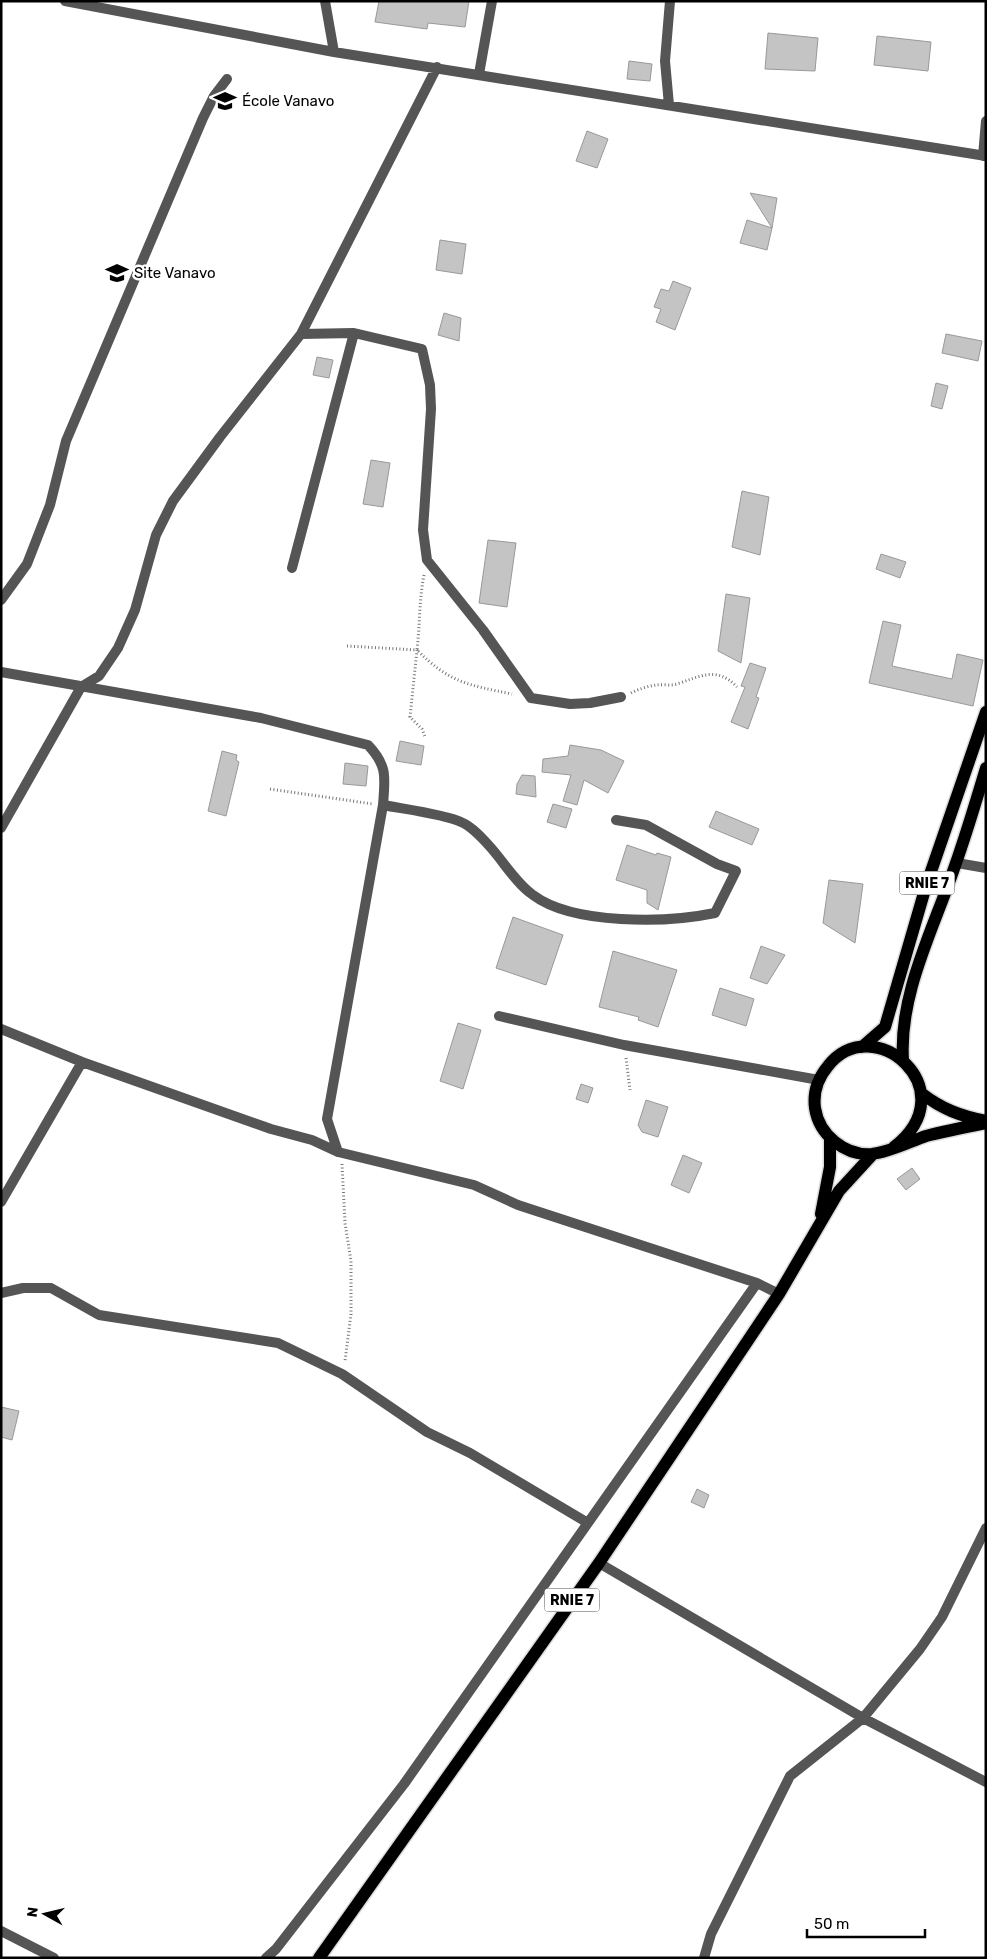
<svg xmlns="http://www.w3.org/2000/svg" width="987" height="1959" font-family="Rubik,sans-serif">
<style>
.building{fill:#c4c4c4;stroke:#999}
.lines{fill:none;stroke-linecap:round;stroke-linejoin:round}
.primary-casing{stroke:#dbdbdb;stroke-width:15}
.path{stroke:#777;stroke-width:3;stroke-dasharray:1 2.5;stroke-linecap:butt}
.minor{stroke:#555;stroke-width:10}
.primary{stroke:#000;stroke-width:12}
.labels{text-anchor:middle;stroke-width:5;stroke-linejoin:round;paint-order:stroke}
.shield{fill:#fff;stroke:#4c4c4c;stroke-width:1}
.shield-label{font-size:14px;font-weight:bold;fill:#000}
.poi-label{font-size:15px;fill:#000;stroke:#fff;text-anchor:start}
</style>
<rect width="100%" height="100%" fill="#fff"/>
<path class="building" d="M379 1H469L465 27 428 23 427 29 375 22Z
M768 33 818 38 815 71 765 69Z
M877 36 931 42 928 71 874 65Z
M629 61 652 64 650 81 627 79Z
M587 131 608 139 597 168 576 161Z
M750 193 777 198 772 228Z
M747 220 772 228 767 250 740 243Z
M440 240 466 244 462 274 436 270Z
M673 281 691 288 675 330 656 322 661 309 654 307 661 289 669 291Z
M444 313 461 318 459 341 438 335Z
M946 334 982 341 978 361 942 353Z
M317 357 333 360 329 378 313 375Z
M936 383 948 386 942 409 931 406Z
M371 460 390 463 383 507 363 504Z
M742 491 769 497 760 555 732 547Z
M488 540 516 543 507 607 479 603Z
M881 554 906 562 900 578 876 569Z
M726 594 750 598 741 663 718 651Z
M883 621 901 625 892 666 952 679 957 654 983 660 973 706 869 683Z
M750 663 766 668 756 697 759 698 748 729 731 722 745 687 741 686Z
M400 741 424 746 421 765 396 761Z
M570 745 601 750 624 761 608 793 584 780 577 805 563 801 571 775 542 772 543 759 568 756Z
M222 751 237 755 236 760 239 762 226 816 208 811Z
M345 763 368 766 366 786 343 784Z
M522 775 535 776 536 797 516 794 517 784Z
M553 804 572 809 566 828 547 822Z
M716 811 759 829 752 845 709 827Z
M627 845 656 855 657 853 671 857 658 910 647 903V890L616 880Z
M829 880 863 884 855 943 823 923Z
M513 917 563 935 546 985 496 968Z
M761 946 785 955 767 984 750 978Z
M613 951 677 970 658 1027 638 1020 639 1017 599 1007Z
M720 988 754 999 746 1026 712 1015Z
M458 1023 481 1030 463 1089 440 1081Z
M581 1084 593 1088 588 1103 576 1099Z
M646 1100 668 1107 658 1137 642 1132 638 1125Z
M683 1155 702 1163 689 1193 671 1185Z
M912 1168 920 1179 906 1190 897 1179Z
M1 1407 19 1411 12 1440 1 1437Z
M697 1489 709 1495 704 1508 691 1502Z"/>
<g class="lines">
<defs>
<path id="primary" d="M862 1047 885 1027 926 886 986 712
M903 1060C899 997 930 936 951 877 964 842 975 805 986 768
M921 1093C942 1109 960 1116 986 1121
M894 1147C968 1090 873 1009 828 1066 818 1078 813 1093 815 1108 819 1135 845 1156 872 1154 890 1152 909 1142 926 1136 946 1131 966 1127 986 1123
M821 1214 830 1167V1139
M319 1958 599 1563 779 1294 839 1191 873 1154"/>
</defs>
<use href="#primary" class="primary-casing"/>
<path class="path" d="M424 575C419 600 420 625 417 650 450 683 468 685 512 694
M347 646 417 650 410 717 422 729 425 737
M631 693C639 689 648 686 657 685 663 684 671 686 677 684 701 676 717 666 737 687
M270 789 373 804
M626 1058 630 1090
M342 1164 345 1223 351 1261V1314L345 1361"/>
<path class="minor" d="M65 1 334 52 986 156
M325 1 334 52
M479 74 492 1
M669 105 665 61 670 1
M983 156 986 121
M301 334 354 333 422 349 430 385 431 409 423 530 427 560 483 630 531 698 570 704 590 703 621 697
M292 568 354 333
M1 600 27 564 50 505 66 441 203 118 214 96 227 79
M1 672 261 718 368 745C388 766 385 778 383 805L327 1119 338 1152
M383 805C403 809 444 814 461 822 473 827 484 840 492 849 505 864 517 884 533 895 573 925 667 923 715 913L736 871 717 864 646 825 616 820
M1 828 81 687 99 676 118 648 135 610 156 535 173 501 220 437 301 334 437 67
M957 863 986 868
M499 1016 624 1045 819 1080
M1 1029 82 1062 271 1129 312 1140 338 1152 474 1185 518 1205 757 1283 779 1294
M1 1202 82 1062
M1 1293 23 1288H51L99 1315 278 1343 342 1374 427 1432 470 1453 588 1523
M599 1563 863 1718 986 1782
M1 1931 54 1958
M266 1958 276 1949 404 1784 757 1283
M704 1958 711 1934 790 1776 863 1718 920 1649 942 1617 986 1528"/>
<use href="#primary" class="primary"/>
</g>
<defs>
<symbol id="school-bare" viewBox="-9 -9 18 18"><path d="M0-5L7-2L0 1L-7-2ZM-4 1L0 2.5L4 1V4Q0 6-4 4Z" fill="#000" stroke="#fff" stroke-width="2.5" paint-order="stroke"/></symbol>
</defs>
<g fill-rule="evenodd">
<use href="#school-bare" x="209" y="85" width="32" height="32"/>
<use href="#school-bare" x="101" y="257" width="32" height="32"/>
</g>
<g class="labels">
<g class="shield">
<rect x="899.5" y="871.5" width="55" height="23" rx="4"/>
<rect x="544.5" y="1588.5" width="55" height="23" rx="4"/>
</g>
<g class="shield-label">
<text x="927" y="888">RNIE 7</text>
<text x="572" y="1605">RNIE 7</text>
</g>
<g class="poi-label">
<text x="242" y="106">École Vanavo</text>
<text x="134" y="278">Site Vanavo</text>
</g>
</g>
<rect width="987" height="1959" fill="none" stroke="#000000" stroke-width="5"/>
<g transform="translate(45 1914) rotate(278)" stroke="#ffffff" stroke-width="4" paint-order="stroke">
<path d="M0-4L9 19L0 12L-9 19Z" fill="#000000"/>
<text y="-8" font-size="14" font-weight="bold" text-anchor="middle" fill="#000000">N</text>
</g>
<path d="M807 1929v8h118v-8" fill="none" stroke="#000000" stroke-width="2.5"/>
<text x="814" y="1929" font-size="15" fill="#000000" stroke="#ffffff" stroke-width="4" paint-order="stroke">50 m</text>
</svg>
